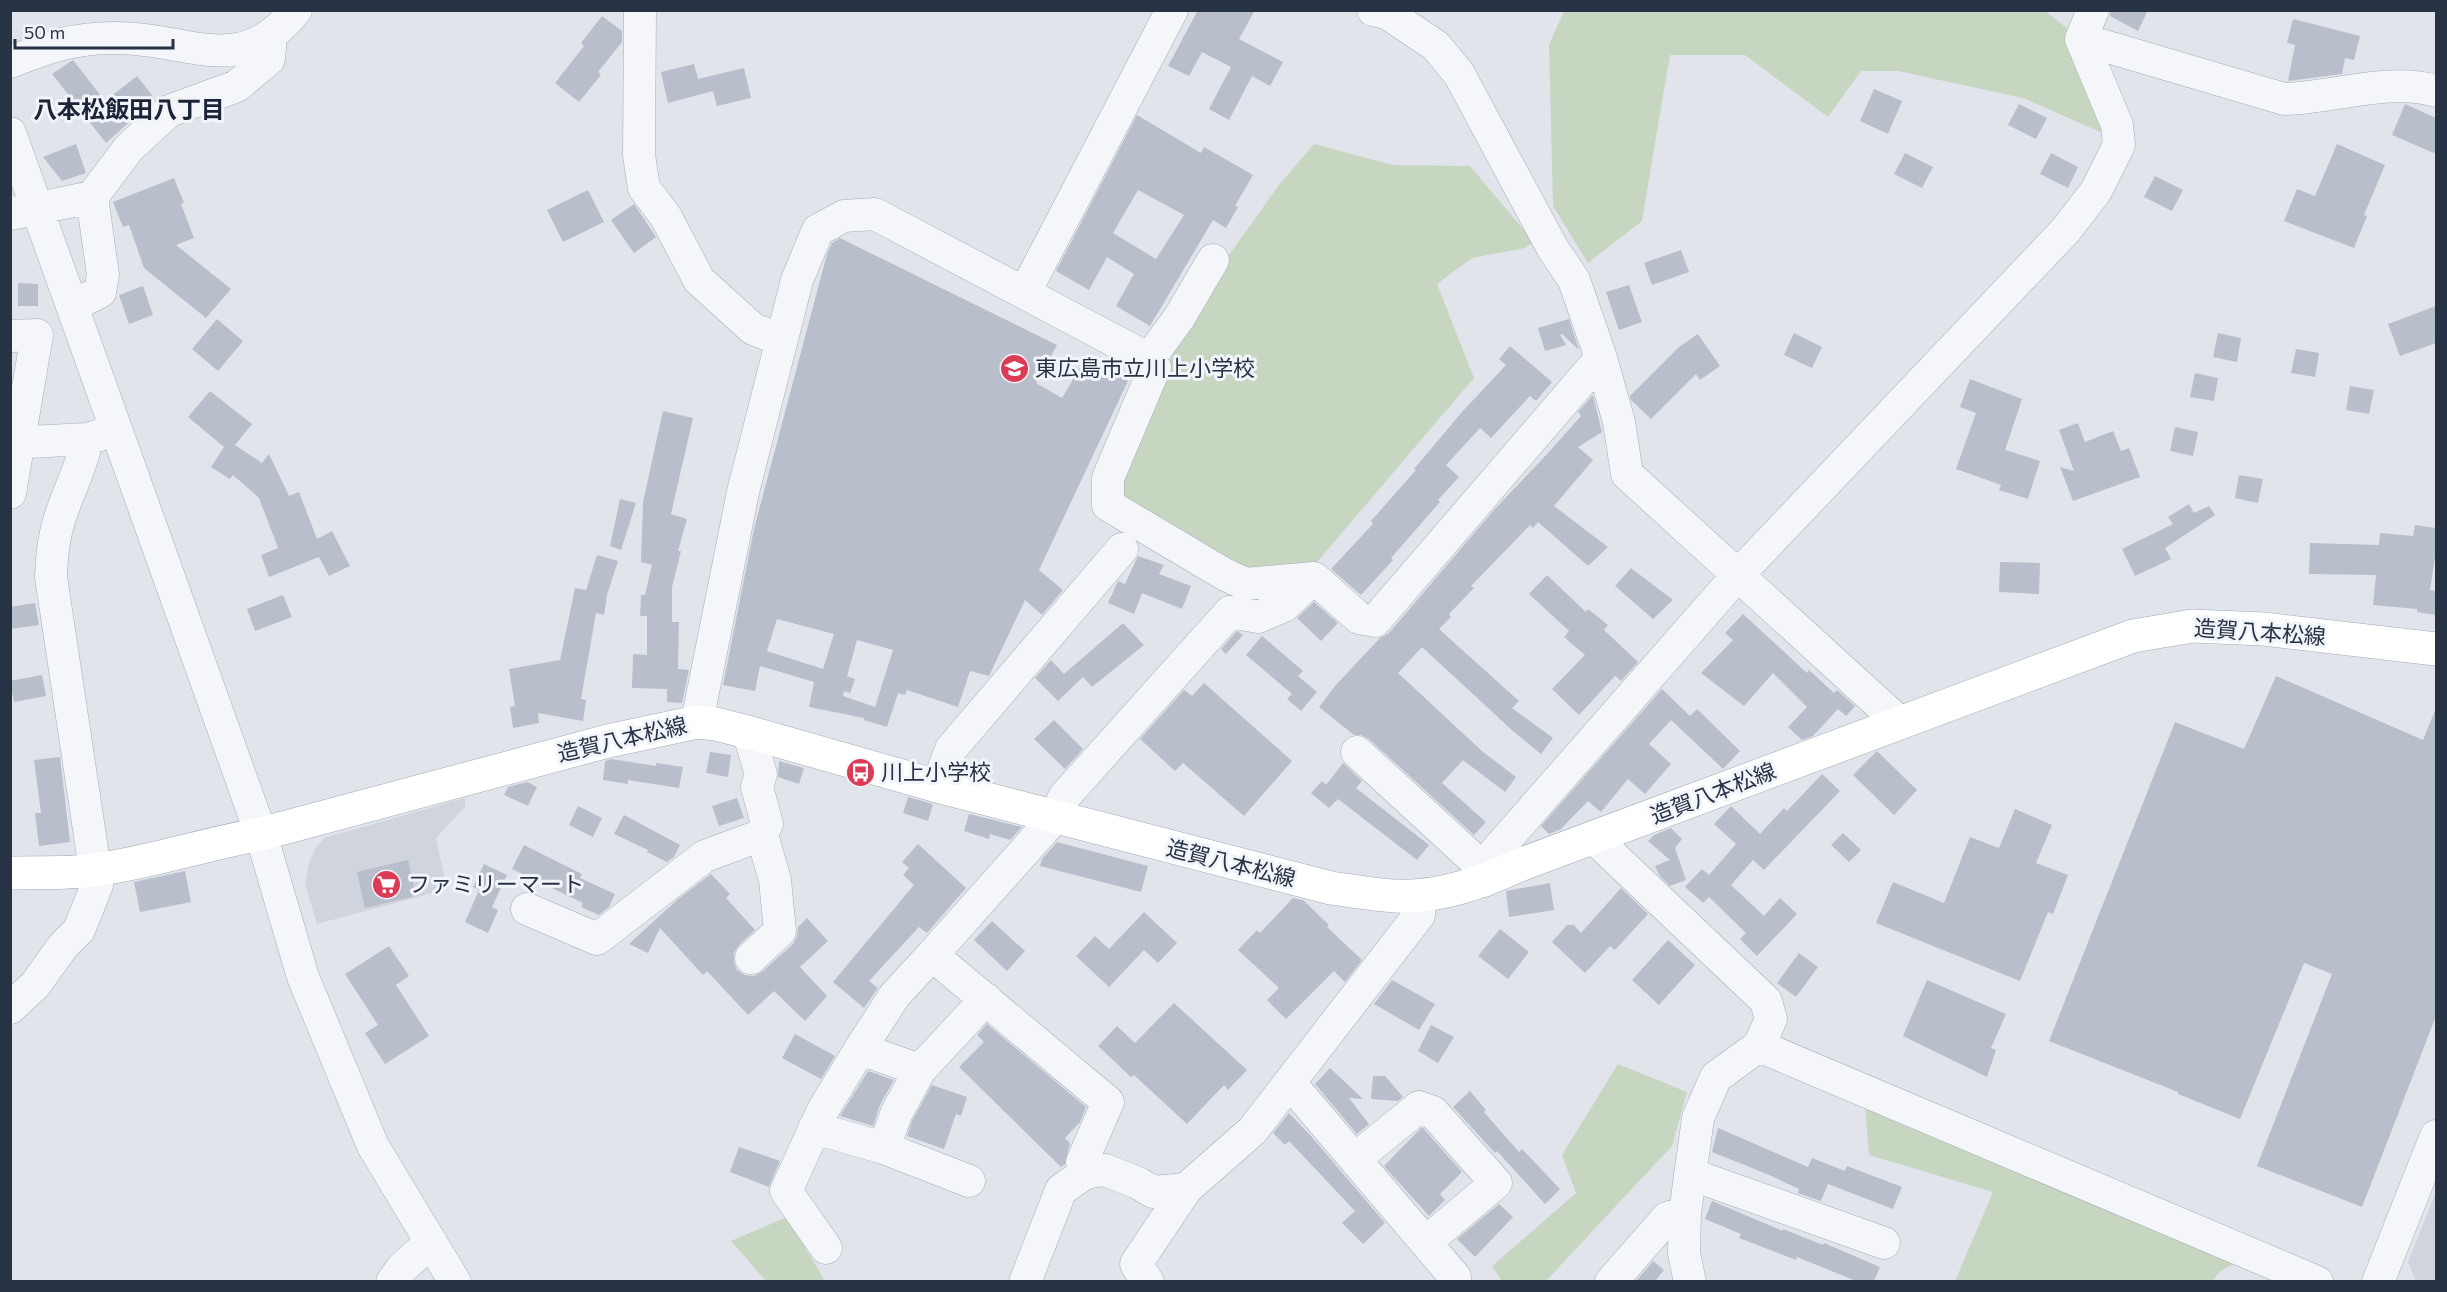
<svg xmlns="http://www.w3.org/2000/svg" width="2447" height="1292" font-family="Commissioner,'Noto Sans JP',sans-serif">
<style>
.built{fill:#cfd4dd}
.green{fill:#c7d6c1}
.building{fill:#b8beca;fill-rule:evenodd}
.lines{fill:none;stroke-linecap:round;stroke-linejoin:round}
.minor-casing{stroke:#a5acb6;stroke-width:33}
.major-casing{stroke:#9faab8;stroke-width:34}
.minor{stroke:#f4f6f9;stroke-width:32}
.major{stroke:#fff;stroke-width:33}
.labels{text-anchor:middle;stroke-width:6;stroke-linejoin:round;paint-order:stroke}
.poi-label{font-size:22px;fill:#273345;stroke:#f1f4f8;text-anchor:start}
.street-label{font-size:22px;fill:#273345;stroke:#f1f4f8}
.neighbourhood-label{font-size:24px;font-weight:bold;fill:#1a2436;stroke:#f1f4f8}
</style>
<rect width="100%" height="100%" fill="#e1e5eb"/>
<path class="built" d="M465 798V807L436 838 447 889 317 924 305 884 309 863 315 849 324 838Z
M2436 1192V1281H2416L2408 1262Z"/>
<path class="green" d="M1564 11H2045L2081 39 2114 138 2023 98 1898 71H1861L1828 117 1745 55H1670L1642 221 1588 263 1553 206 1549 45Z
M1314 144 1393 165 1470 166 1534 242 1525 248 1472 258 1437 284 1474 378 1317 562 1240 577 1108 487 1149 399 1215 275 1278 186Z
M1618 1064 1687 1092 1672 1146 1546 1281H1502L1492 1266 1576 1193 1562 1155Z
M1865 1105 2237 1262 2219 1272 2213 1281H1955L1993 1192 1869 1155Z
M787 1217 825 1281H766L731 1241Z"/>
<path class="building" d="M1198 10H1255L1239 39 1283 62 1270 86 1252 76 1229 120 1209 109 1231 67 1202 52 1189 76 1168 66Z
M2111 10H2148L2138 31 2110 16Z
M602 16 622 31V42L598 72 601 75 579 102 555 83 584 46 581 43Z
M2293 19 2360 36 2354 60 2345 58 2342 74 2288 81 2295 45 2287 43Z
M73 60 105 101 137 76 155 99 106 143 52 74Z
M694 64 698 79 744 68 751 98 717 106 713 91 668 103 661 72Z
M1874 89 1902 101 1888 134 1860 121Z
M2019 104 2047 118 2036 139 2008 125Z
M2405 104 2436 118V154L2392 135Z
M1137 115 1201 153 1204 147 1253 175 1235 206 1238 207 1226 228 1213 220 1150 326 1116 306 1134 274 1107 257 1089 290 1056 271ZM1138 190 1184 215 1156 259 1113 233Z
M76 144 86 173 62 181 43 157Z
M2337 144 2385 165 2364 215 2367 216 2354 248 2284 221 2297 189 2315 196Z
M1905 153 1933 167 1922 188 1894 174Z
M2051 153 2078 167 2068 188 2040 174Z
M2155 176 2183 190 2172 211 2144 197Z
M174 178 184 203 181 204 194 238 176 245 231 289 206 318 144 268 129 225 123 227 113 202Z
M588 190 604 222 563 242 547 210Z
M634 204 656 237 634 253 611 220Z
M840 238 1057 345 1036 383 1062 398 1085 359 1128 381 1039 570 1063 590 1042 615 1025 600 989 676 970 671 958 707 907 690 905 695 898 693 887 727 864 720V718L809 707 814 682 760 666 755 691 723 685 754 529 827 254 832 243ZM777 619 834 634 823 669 767 651ZM857 640 893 650 875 707 843 696 844 691 850 693 855 679 847 676Z
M1681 250 1689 272 1652 285 1644 263Z
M18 283 38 284V306H18Z
M1629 285 1642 322 1619 330 1606 292Z
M143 286 153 315 129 324 119 295Z
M2436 306V343L2400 356 2388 324Z
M217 319 243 341 218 371 192 349Z
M1569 319 1579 350 1562 334 1560 335 1566 345 1545 351 1538 328Z
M1794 333 1822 347 1812 368 1784 355Z
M2218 333 2241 338 2237 362 2213 357Z
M1698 334 1720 366 1700 380 1696 374 1651 419 1631 400 1630 396 1679 347Z
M1510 346 1552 382 1536 401 1530 396 1491 438 1480 428 1446 465 1459 477 1438 500 1440 502 1391 558 1393 560 1361 595 1331 569 1373 524 1371 521 1416 470 1414 469 1462 412 1506 365 1499 359Z
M2296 349 2319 353 2315 377 2291 373Z
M2195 373 2218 378 2214 401 2190 397Z
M1970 379 2022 399 2005 450 2040 461 2028 499 1999 490 2001 485 1956 469 1976 413 1960 407Z
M2350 386 2374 390 2369 414 2346 410Z
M210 391 252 424 235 445 262 463 269 454 289 496 299 492 317 539 332 531 350 566 329 576 319 557 269 577 261 555 278 548 259 498 233 475 230 479 211 467 224 447 188 417Z
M1593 395 1602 432 1578 447 1593 460 1554 506 1608 547 1588 566 1538 522 1533 528 1530 525 1471 586 1474 588 1449 614 1451 617 1439 629 1519 701 1512 708 1553 738 1541 754 1514 732 1422 647 1398 673 1483 752 1516 777 1505 792 1463 760 1442 783 1486 822 1474 835 1369 739 1361 735H1354L1319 707 1335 686 1380 638 1389 633 1494 510 1548 453 1581 416 1578 412Z
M663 411 693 418 671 514 687 519 678 551H681L672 587V622H679L678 669 689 670 682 703 667 702V689L632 688 633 654 647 655V616H640L641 595H645L652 565 641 562 643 502Z
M2078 423 2085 442 2113 431 2121 451 2129 448 2140 477 2073 501 2060 467 2074 471 2059 430Z
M2175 427 2198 432 2193 456 2170 451Z
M2239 475 2263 479 2258 503 2235 498Z
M620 499 636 503 621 550 610 546Z
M2189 504 2194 513 2209 506 2215 515 2165 548 2171 559 2135 576 2122 549 2173 524 2168 517Z
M2415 525 2436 528V550L2430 590 2436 591V615L2417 612V609L2373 605 2376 575 2309 574 2310 543 2379 545 2380 533 2413 536Z
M597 555 618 561 607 595 604 615 596 613 581 699 586 700 583 721 538 713 539 723 513 728 510 707 515 706 509 669 560 660 575 588 586 590Z
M1138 556 1164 565 1159 574 1191 586 1182 609 1142 593 1134 614 1108 603 1118 581 1125 584Z
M2000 562 2040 563 2039 594 1999 592Z
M1631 568 1673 600 1653 619 1615 586Z
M1547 575 1586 612 1588 609 1608 625 1604 630 1638 662 1621 681 1615 676 1579 715 1552 689 1585 655 1564 637 1569 631 1529 594Z
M283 595 292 617 255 631 247 609Z
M1314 602 1338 623 1321 641 1297 618Z
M35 603 39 625 10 629V607Z
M1743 614 1807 673 1809 670 1834 693 1837 690 1855 706 1846 716 1838 709 1813 736 1802 740 1788 727 1807 707 1773 673 1744 706 1701 673 1733 640 1725 633Z
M1123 623 1144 645 1092 687 1083 677 1058 701 1035 678 1051 660 1064 674Z
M1237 631 1243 635 1226 654 1221 649Z
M1262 636 1303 671 1298 676 1317 692 1301 711 1287 699 1292 694 1246 655Z
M42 675 46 696 14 702 10 681Z
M2276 676 2423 740 2436 708V1016L2362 1207 2257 1166 2332 974 2304 963 2240 1119 2178 1094V1092L2049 1041 2175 722 2244 749Z
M1204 683 1292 761 1244 816 1183 763 1175 771 1140 739 1184 690 1192 696Z
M1662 689 1690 716 1697 709 1740 751 1723 769 1671 720 1649 744 1671 764 1645 794 1628 779 1601 812 1588 801 1561 829 1549 834 1541 826Z
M1054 720 1083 749 1065 769 1034 739Z
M1877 751 1917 790 1894 815 1853 775Z
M710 752 731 755 728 777 706 773Z
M60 757 70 842 39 846 35 813H41L34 760Z
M611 759 656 766V763L683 767 679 788 628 780V784L603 780 605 761Z
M779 761 804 768 799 784 778 777Z
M1343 763 1362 781 1356 788 1429 845 1417 860 1338 799 1329 808 1311 793 1322 781 1326 785Z
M1822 774 1840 791 1764 870 1753 860 1731 885 1764 916 1780 898 1797 914 1757 956 1740 939 1746 933 1709 897 1703 903 1685 887 1702 869 1709 875 1736 844 1714 824 1731 806 1760 834 1784 808 1787 811Z
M527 782 537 787 528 806 504 795 508 787Z
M908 797 933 804 928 821 903 813Z
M737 798 744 818 719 826 712 806Z
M578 806 602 818 593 837 569 825Z
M2015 809 2052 825 2036 863 2068 875 2053 914 2048 912 2020 981 1876 923 1893 882 1944 903 1970 837 1999 848Z
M969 814 1022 827 1010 840 990 834 989 839 964 831Z
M624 815 680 845 674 857 667 862 647 852 648 850 614 834Z
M1671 828 1682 839 1675 848 1686 880 1670 886 1659 875 1655 866 1670 860 1648 841 1654 835Z
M1843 833 1861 850 1849 862 1831 845Z
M1057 842 1148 866 1141 892 1040 866 1042 859Z
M918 844 966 888 927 933 919 927 869 981 878 988 864 1008 833 982 914 885 903 875 909 868 902 862Z
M524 845 582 874 580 878 615 894 609 907 599 915 581 907 583 903 512 869Z
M408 860 416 896 365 908 357 872Z
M484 864 507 875 492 907 498 910 488 933 465 922 479 890 473 887Z
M185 871 191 902 140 912 134 882Z
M711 874 730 894 726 898 755 930 739 945 734 953V963L737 970 745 975 754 976 763 971 793 944 797 937 798 927 807 918 828 941 800 967 827 996 805 1021 774 991 748 1015 707 971 703 975 660 928 648 953 629 944 678 899Z
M1550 883 1554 910 1509 917 1506 891Z
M1621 888 1648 914 1615 950 1610 946 1585 973 1552 942 1567 925H1574L1581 933Z
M1293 898 1303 900 1329 925 1327 927 1362 960 1345 982 1334 971 1286 1019 1267 1000 1279 988 1238 950 1257 930 1260 933Z
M1144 912 1177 943 1158 963 1144 950 1109 987 1076 956 1095 936 1109 949Z
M992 921 1025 951 1007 971 974 940Z
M1500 929 1529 952 1508 979 1478 956Z
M1668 940 1695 965 1659 1005 1632 980Z
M389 946 409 976 396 985 429 1036 385 1064 365 1033 378 1025 345 974Z
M1799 953 1818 967 1796 997 1777 983Z
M1392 980 1435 1004 1419 1030 1374 1004Z
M1927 980 2006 1014 1991 1048 1996 1050 1987 1077 1903 1036Z
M1174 1003 1247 1070 1228 1090 1224 1085 1187 1124 1134 1075 1131 1077 1098 1046 1117 1026 1135 1043Z
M987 1024 1086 1107 1080 1122 1065 1138 1070 1143 1065 1164 1061 1167 959 1067 984 1042 977 1035Z
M1431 1025 1454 1037 1438 1063 1418 1051Z
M795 1034 835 1056 821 1079 782 1058Z
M1330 1068 1363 1099 1349 1098 1369 1124 1357 1134 1315 1084Z
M868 1071 894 1080 880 1105 873 1126 840 1116Z
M1373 1076H1385L1403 1097 1398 1101 1371 1099Z
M932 1085 967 1097 961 1116 956 1114 944 1149 907 1136 912 1121Z
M1470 1091 1486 1110 1484 1112 1519 1152 1522 1149 1560 1189 1545 1204 1497 1151 1495 1153 1453 1107Z
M1289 1113 1311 1136 1385 1223 1363 1244 1342 1223 1355 1211 1289 1141 1285 1145 1273 1133Z
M1422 1127 1462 1172 1440 1194 1445 1200 1429 1216 1384 1166Z
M1718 1128 1808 1167 1812 1158 1845 1171 1847 1166 1902 1187 1893 1209 1828 1184 1821 1201 1798 1193 1799 1189 1767 1174 1712 1152Z
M739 1147 780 1161 769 1187 730 1172Z
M1712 1201 1783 1231V1229L1823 1245 1824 1243 1880 1267 1874 1281H1856L1797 1257 1796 1260 1739 1238 1741 1234 1705 1219Z
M1499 1204 1513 1217 1475 1257 1457 1239Z
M1653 1261 1664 1270 1655 1281 1637 1280Z"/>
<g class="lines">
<defs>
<path id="minor" d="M640 10 639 155 644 188 666 217 699 280 753 329 780 339
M1373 10 1387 13 1436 46 1459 74 1553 249 1574 280 1601 358 1619 422 1627 474 1899 722
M2081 39 2284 99C2331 98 2392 77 2436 91
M10 62C49 47 75 37 118 38 189 38 240 80 296 10
M10 133 261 834 303 977 373 1146 455 1282
M10 214 92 197 129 148 169 111 237 86 269 59 271 35
M1025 292 1172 10
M72 306 100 292 103 275 92 197
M10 336 37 335 10 493
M1149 359 1179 318 1213 260
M10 443 87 439 107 433
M697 722 743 492 797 280 818 230 844 216 875 214 1149 359 1155 367 1108 478V505L1224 574 1245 584 1314 578 1359 618 1375 621 1601 358
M1357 752 1482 867
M937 786 951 749 1122 549
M1594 838 1766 1001 1771 1019 1759 1046 1716 1077 1698 1118 1685 1213 1684 1253 1690 1282
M1484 881 1482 867 1737 576 2066 230 2096 191 2119 145 2117 125 2081 39 2093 10
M527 909 597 939 705 856 762 835 767 824 757 787 761 774 751 741V733
M751 958 780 931 775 880 762 835
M10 1008 35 985 63 946 79 930 97 885 92 870 93 856 51 577C52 553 54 532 63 509 71 485 83 464 87 439
M1759 1046 2317 1282
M860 1049 920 1070
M1290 1083 1455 1277
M814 1128 884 1148 969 1181
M884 1148 896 1114 920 1070 986 999
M1355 1159 1419 1107 1433 1112 1496 1183 1426 1242
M1085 1173 1082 1162 1108 1102 932 955 1055 817 1064 797 1230 612 1258 617 1284 606 1314 578
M1690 1174 1884 1243
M826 1248 786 1191 823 1110 860 1049 895 995 932 955
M392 1282 401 1269 431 1242
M1025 1282 1061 1190 1085 1173 1105 1170 1138 1183 1153 1192 1186 1189
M1148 1282 1136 1264 1186 1189 1252 1131 1419 915V896
M1611 1282 1667 1218 1685 1213
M2378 1282 2436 1136"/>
<path id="major" d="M10 873C38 872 66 874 94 870 150 863 204 844 261 834L608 741 697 722 716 724 751 733 937 786 1331 888C1353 891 1375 895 1396 896 1440 898 1483 882 1522 864L2133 636 2192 626 2264 629 2436 649"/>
</defs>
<use href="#minor" class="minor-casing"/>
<use href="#major" class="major-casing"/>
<use href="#minor" class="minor"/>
<use href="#major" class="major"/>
</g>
<defs>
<symbol id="school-disc" viewBox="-11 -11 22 22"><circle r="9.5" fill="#dc3b56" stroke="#f1f4f8"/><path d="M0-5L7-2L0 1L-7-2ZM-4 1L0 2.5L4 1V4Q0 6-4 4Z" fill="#fff"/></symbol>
<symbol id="bus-disc" viewBox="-11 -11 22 22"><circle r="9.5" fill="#dc3b56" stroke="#f1f4f8"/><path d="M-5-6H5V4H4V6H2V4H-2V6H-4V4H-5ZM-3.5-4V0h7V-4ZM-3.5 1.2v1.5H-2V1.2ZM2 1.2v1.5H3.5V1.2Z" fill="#fff"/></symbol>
<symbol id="supermarket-disc" viewBox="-11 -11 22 22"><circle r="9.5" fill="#dc3b56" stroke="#f1f4f8"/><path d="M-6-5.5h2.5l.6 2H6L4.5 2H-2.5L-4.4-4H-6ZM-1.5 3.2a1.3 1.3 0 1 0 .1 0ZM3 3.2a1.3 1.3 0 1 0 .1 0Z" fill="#fff"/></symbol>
</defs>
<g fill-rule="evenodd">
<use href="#school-disc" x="998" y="352" width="33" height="33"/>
<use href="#bus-disc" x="844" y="756" width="33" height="33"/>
<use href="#supermarket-disc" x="370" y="868" width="33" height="33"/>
</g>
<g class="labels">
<g class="poi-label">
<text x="1035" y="376">東広島市立川上小学校</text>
<text x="881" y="780">川上小学校</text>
<text x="408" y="892">ファミリーマート</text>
</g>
<g class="street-label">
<text transform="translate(2260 632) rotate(4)" y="8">造賀八本松線</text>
<text transform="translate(622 739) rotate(-13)" y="8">造賀八本松線</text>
<text transform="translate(1713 793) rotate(-21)" y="8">造賀八本松線</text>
<text transform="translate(1231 863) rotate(14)" y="8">造賀八本松線</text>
</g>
<g class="neighbourhood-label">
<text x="129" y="118">八本松飯田八丁目</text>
</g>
</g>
<rect width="2447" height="1292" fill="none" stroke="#273345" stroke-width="24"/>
<path d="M15 39v9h158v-9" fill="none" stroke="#273345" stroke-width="3"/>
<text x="24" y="39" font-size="18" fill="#273345" stroke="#f1f4f8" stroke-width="4.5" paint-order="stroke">50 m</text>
</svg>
